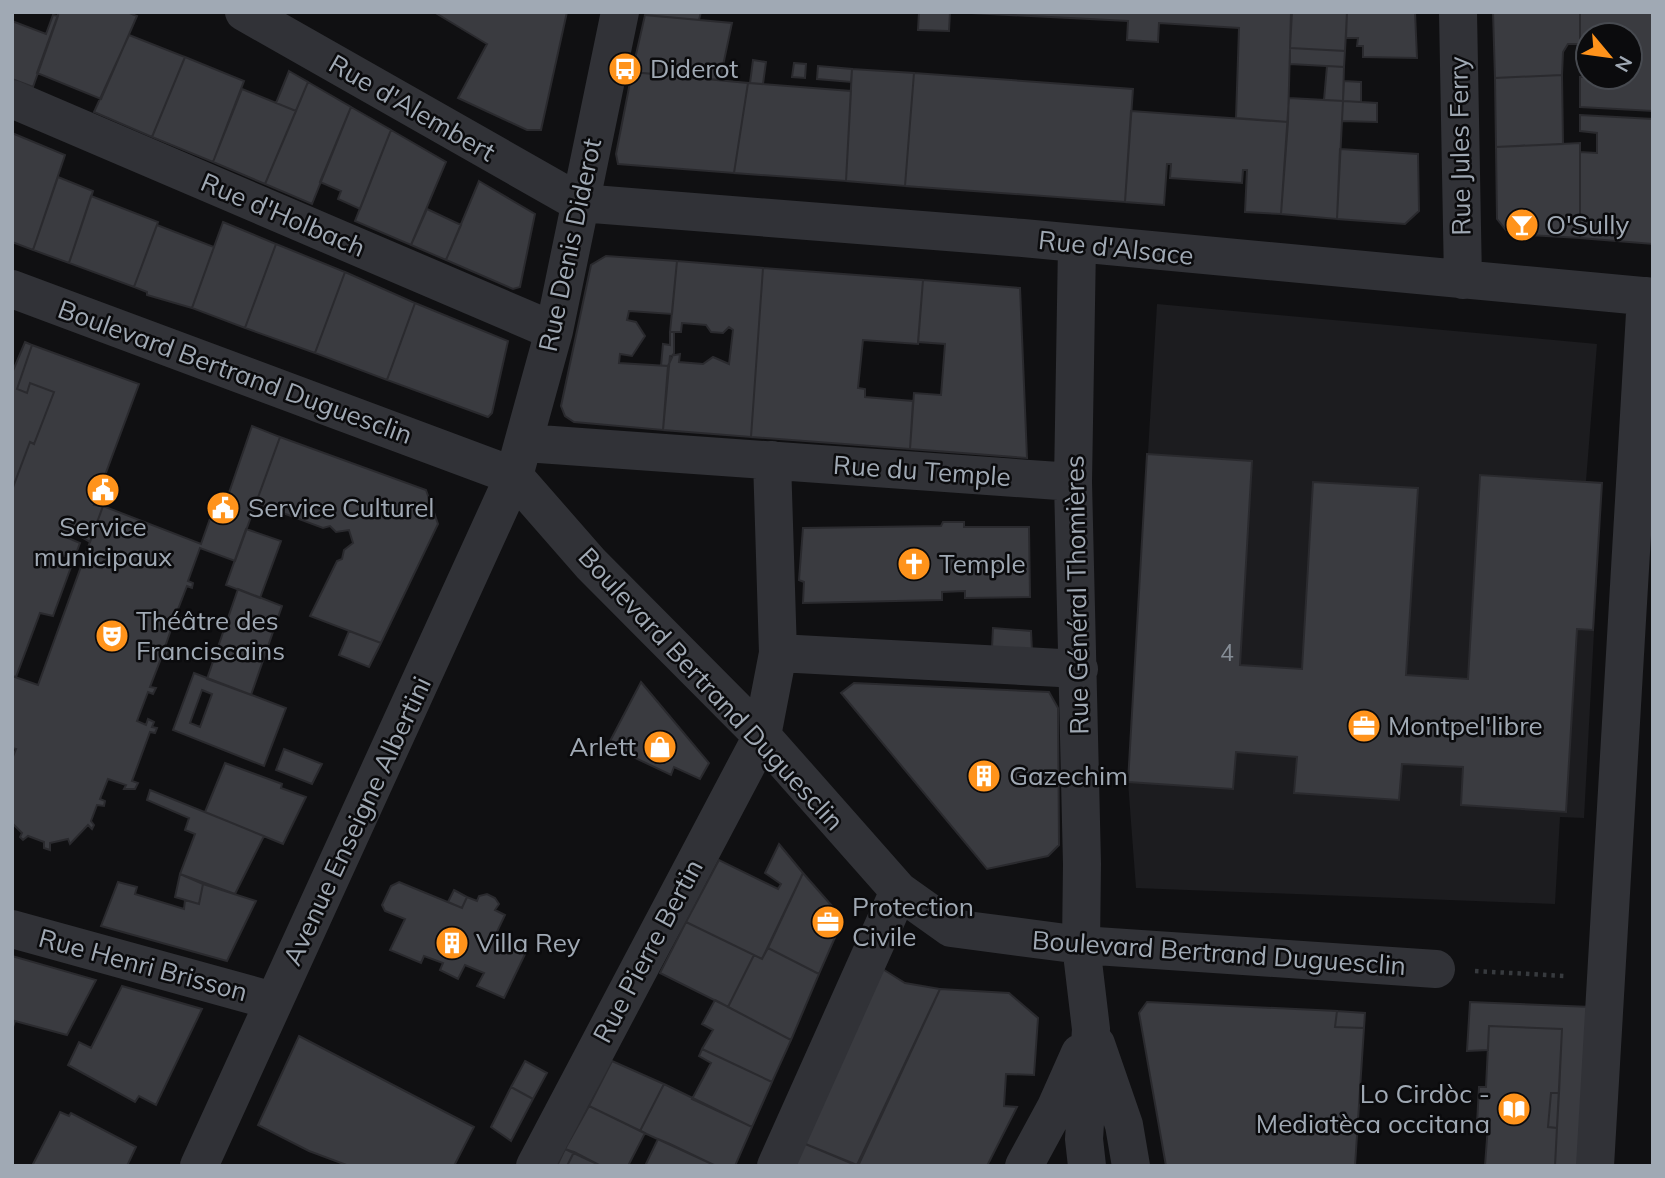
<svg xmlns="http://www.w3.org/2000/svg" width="1665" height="1178" font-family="Mulish,sans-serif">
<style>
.built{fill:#1c1c1f}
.building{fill:#3a3b40;stroke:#2a2a2e;stroke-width:2;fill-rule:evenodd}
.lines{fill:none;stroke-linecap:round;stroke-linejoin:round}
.path{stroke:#373a3e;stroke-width:4.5;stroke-dasharray:3.5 5;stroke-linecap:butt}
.minor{stroke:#313237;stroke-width:38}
.labels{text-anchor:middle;stroke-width:5;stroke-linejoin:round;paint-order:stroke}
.number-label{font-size:23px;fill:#868e97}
.poi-label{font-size:26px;fill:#a0a9b4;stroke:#0b0b0d;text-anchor:start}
.street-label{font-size:26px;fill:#a0a9b4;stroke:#0b0b0d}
</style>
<rect width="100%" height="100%" fill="#101012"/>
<path class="built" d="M1157 304 1597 344 1586 481 1602 483 1584 818 1560 817 1555 904 1136 888 1128 782Z"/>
<path class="building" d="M59 12H127L137 16 101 99 37 73Z
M434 12H567L541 130H527L458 98 487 44Z
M646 12H701L699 20 645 15Z
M919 12H950L949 31 918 30Z
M952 12H1291L1288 122 1236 118 1239 28 1159 23 1158 42 1127 40 1128 21Z
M1292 12H1347L1345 51 1290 48Z
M1347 12H1415L1417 58 1363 57V46H1357L1358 38H1346Z
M1493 12H1580V44H1568L1563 52 1562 75 1495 78Z
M1580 12H1653V111L1580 107V77H1630V35H1588V48H1580Z
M53 15 58 16 33 87 12 79V21L46 34Z
M645 15 732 23 720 80 632 72Z
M129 35 185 57 152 137 94 112Z
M1290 48 1345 51 1344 67 1290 64Z
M185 57 244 81 213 162 152 137Z
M753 60 766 62 763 84 750 83Z
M794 63 806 64 805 78 792 77Z
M818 66 852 69 851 82 817 79Z
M1327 66 1344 67 1343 101 1324 100Z
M852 69 914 73 905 186 846 181Z
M289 71 308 82 296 111 276 103Z
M632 72 748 83 734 173 618 164 616 154Z
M914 73 1133 89 1125 202 905 186Z
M1562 75 1563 144 1496 147 1495 78Z
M1344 81 1361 82V102L1343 101Z
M308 82 351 107 312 204 265 184Z
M748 83 851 91 846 181 734 173Z
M242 89 296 111 265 184 213 162Z
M1289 98 1343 101 1337 219 1281 214Z
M1343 101 1377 103V122L1342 121Z
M351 107 391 130 360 209 338 199 341 191 320 182Z
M1131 111 1288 122 1281 214 1245 212 1247 170H1243L1242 183 1170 178 1171 164H1167L1164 205 1125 202Z
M1580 115 1653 119V244L1580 238V152L1597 153V133L1580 131Z
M391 130 446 162 411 245 355 221Z
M12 133 65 155 33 250 12 242Z
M1580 143V238L1509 234 1497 219 1496 147Z
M1340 149 1418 154 1419 211 1405 224 1337 219Z
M58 177 93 191 69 263 33 250Z
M479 181 535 214 520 287 513 289 446 260Z
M91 196 158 222 134 287 69 263Z
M427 209 461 225 446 260 411 245Z
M223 222 276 244 245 328 192 308Z
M157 225 214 247 192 308 147 295V292L134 287Z
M276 244 345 272 315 353 245 328Z
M606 256 677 261 672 314 629 311 627 320 636 322 645 336 632 356 620 354 619 363 668 366 663 430 574 422 565 416 561 406 591 265Z
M677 261 763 268 751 437 663 430 670 356 680 354 679 362 703 364 713 357 729 364 733 330 729 327 723 333 711 332 706 325 682 323 681 332H670Z
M763 268 923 280 918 344 863 340 858 388 865 389V397L913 401 910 449 751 437Z
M345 272 415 303 387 380 315 353Z
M923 280 1020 288 1027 458 910 449 914 393 941 395 945 344 918 342Z
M415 303 508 341 492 413 488 417 387 380Z
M670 332H674V353L668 366H661L663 344 670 345Z
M25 342 32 345 17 389 27 393 30 383 54 392 34 444 30 442 12 490V373Z
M32 345 139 384 94 505 103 506 90 542 71 531 68 538 80 543 74 559 62 555 59 562 71 567 53 616 40 613 16 677 12 676V490L30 442 34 444 54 392 30 383 27 393 17 389Z
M252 426 280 437 235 561 200 548 188 581 193 583 192 588 187 586 175 617 181 618 179 623 174 621 164 650 169 652 166 658 162 656 150 687 156 688 153 694 148 692 137 721 146 725 148 719 154 722 152 727 157 728 155 733 150 732 132 781 138 783 135 789H124L126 785 108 779 100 799 105 801 104 806 97 805 91 821 94 825 92 829 88 825 70 844 68 839 50 843V850L44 848V842L28 836 23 840 20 837 22 833 12 823V759L16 749 12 748V676L38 685 103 506 201 544 212 513 221 516Z
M280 437 426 490 438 524 381 643 310 616 337 561 342 559 344 550 353 543 349 530 336 532 330 526 323 528 256 503Z
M1147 454 1252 461 1240 665 1302 669 1313 482 1418 488 1406 675 1468 679 1480 475 1602 483 1593 630 1577 629 1566 812 1461 805 1463 767 1402 764 1399 800 1294 793 1297 757 1236 752 1233 789 1128 782Z
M943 522H964V527H1029L1030 597 965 598V591L942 592V600L803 603 804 582 799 580 803 528 941 526Z
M246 529 281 541 260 598 226 585Z
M238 589 282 606 251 695 207 679Z
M993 628 1031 631 1032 652 992 648Z
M349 631 381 643 369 667 339 655Z
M194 673 286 708 264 766 173 730ZM202 690 212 694 200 727 190 723Z
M641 682 709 763 700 779 674 767 671 775 608 745Z
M854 683 1049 692 1058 708 1059 845 1048 856 987 869 841 693Z
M284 749 322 764 312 784 276 770Z
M225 763 282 784 281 788 306 797 283 844 205 812Z
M150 790 264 836 235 894 180 874 195 834 185 830 189 818 147 800Z
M779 844 803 873 762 959 686 922 719 860 778 889 781 884 765 873Z
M803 873 839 914 840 926 819 974 768 948Z
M180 874 203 884 199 904 175 897Z
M118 882 137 887 135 894 184 909 185 900 199 904 203 884 256 901 227 961 101 926Z
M399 882 462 908 467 897 477 901 479 896 487 894 495 898 499 904 495 910 505 915 495 936 527 950 504 998 477 986 484 973 465 965 458 979 440 970 443 963 424 956 421 963 390 950 405 919 385 911 382 905 391 886Z
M454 890 467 897 462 908 448 902Z
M686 922 754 955 728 1007 660 973Z
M768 948 819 974 791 1040 728 1007 754 955 762 959Z
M12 956 96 980 67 1035 15 1021 12 1030Z
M881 968 905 983 940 989 857 1165 803 1143Z
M122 986 202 1009 156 1105 139 1096 135 1102 68 1065 79 1042 91 1048Z
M940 989 1009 993 1038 1018 1034 1075 1006 1074 1004 1106 1017 1107 987 1166H858Z
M715 1000 791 1040 772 1082 702 1049 713 1030 702 1024Z
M1147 1002 1337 1011 1335 1027 1364 1028 1355 1166H1166L1139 1013Z
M1470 1002 1591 1007 1582 1166H1555L1562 1029 1489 1026 1488 1050 1467 1051Z
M1337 1011 1365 1013 1364 1028 1335 1027Z
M1489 1026 1562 1029 1559 1093H1551L1548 1127 1557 1128 1555 1166H1485L1488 1125 1477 1124 1479 1087H1486Z
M299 1036 474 1127 454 1166H349L309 1151 258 1125Z
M702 1049 772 1082 752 1127 692 1099 711 1063 699 1056Z
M525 1061 547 1073 533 1099 511 1087Z
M612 1061 664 1084 640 1131 589 1106Z
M664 1084 752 1127 735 1166H716L640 1131Z
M511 1087 533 1099 511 1141 491 1127Z
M1551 1093H1559L1557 1128 1548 1127Z
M589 1106 645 1133 628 1166H601L565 1149Z
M60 1112 69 1116 71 1113 136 1147 127 1166H32Z
M658 1139 670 1144 716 1166H645Z
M803 1143 858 1166H793Z
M565 1149 574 1152 567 1166H557Z
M574 1152 601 1166H567Z"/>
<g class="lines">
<path class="path" d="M1475 971 1565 976"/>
<path class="minor" d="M244 12 580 203 1023 238 1653 297
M1458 12 1463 280
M12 99 554 331
M1077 245 1073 482 1082 864 1081 945 1091 1029 1084 1139 1087 1166
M12 289 514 476 591 564 762 736 899 891 951 928 1081 945 1436 969
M525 443 1073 482
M778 653 1079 669
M12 929 273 1001
M1096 1044 1124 1125 1131 1166
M199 1166 514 476 554 331 620 12
M535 1166 762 736 778 653 772 460
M776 1166 899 891
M1024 1166 1056 1107 1080 1053
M1595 1166 1646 296"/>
</g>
<defs>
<symbol id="bus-disc" viewBox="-11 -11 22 22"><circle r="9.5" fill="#ff931b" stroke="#0b0b0d"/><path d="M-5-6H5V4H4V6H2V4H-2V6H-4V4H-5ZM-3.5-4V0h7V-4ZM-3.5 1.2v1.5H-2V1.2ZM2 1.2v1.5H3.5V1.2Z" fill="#fff"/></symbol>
<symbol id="bar-disc" viewBox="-11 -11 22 22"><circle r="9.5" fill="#ff931b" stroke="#0b0b0d"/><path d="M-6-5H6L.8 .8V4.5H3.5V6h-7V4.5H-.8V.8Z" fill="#fff"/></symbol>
<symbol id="civic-disc" viewBox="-11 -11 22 22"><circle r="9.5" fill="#ff931b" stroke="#0b0b0d"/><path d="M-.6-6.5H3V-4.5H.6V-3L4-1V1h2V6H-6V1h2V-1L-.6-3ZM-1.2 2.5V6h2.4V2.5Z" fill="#fff"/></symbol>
<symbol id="church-disc" viewBox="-11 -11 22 22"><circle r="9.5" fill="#ff931b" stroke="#0b0b0d"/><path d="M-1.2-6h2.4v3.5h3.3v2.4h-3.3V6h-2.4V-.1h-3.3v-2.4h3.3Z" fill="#fff"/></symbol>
<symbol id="theatre-disc" viewBox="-11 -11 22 22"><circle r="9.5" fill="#ff931b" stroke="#0b0b0d"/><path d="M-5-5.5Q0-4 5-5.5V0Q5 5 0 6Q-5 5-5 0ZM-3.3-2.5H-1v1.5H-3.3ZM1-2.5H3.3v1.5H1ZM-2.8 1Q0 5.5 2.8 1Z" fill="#fff"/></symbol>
<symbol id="office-disc" viewBox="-11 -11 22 22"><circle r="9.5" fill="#ff931b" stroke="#0b0b0d"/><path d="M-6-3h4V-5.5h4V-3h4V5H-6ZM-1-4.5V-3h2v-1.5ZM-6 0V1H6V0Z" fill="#fff"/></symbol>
<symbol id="shop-disc" viewBox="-11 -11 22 22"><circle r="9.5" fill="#ff931b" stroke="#0b0b0d"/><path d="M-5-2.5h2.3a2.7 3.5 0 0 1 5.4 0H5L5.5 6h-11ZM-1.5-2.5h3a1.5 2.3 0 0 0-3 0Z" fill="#fff"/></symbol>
<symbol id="building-disc" viewBox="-11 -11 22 22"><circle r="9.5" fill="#ff931b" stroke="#0b0b0d"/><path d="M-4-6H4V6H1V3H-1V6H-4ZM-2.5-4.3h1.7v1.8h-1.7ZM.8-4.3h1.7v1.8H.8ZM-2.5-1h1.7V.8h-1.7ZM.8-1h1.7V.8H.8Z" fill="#fff"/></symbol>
<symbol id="library-disc" viewBox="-11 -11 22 22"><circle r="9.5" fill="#ff931b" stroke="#0b0b0d"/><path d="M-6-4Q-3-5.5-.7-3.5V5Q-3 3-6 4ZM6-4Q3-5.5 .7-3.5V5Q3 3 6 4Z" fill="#fff"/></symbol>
</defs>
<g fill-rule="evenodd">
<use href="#bus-disc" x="606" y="50" width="38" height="38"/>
<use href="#bar-disc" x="1503" y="206" width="38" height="38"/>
<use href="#civic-disc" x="84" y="471" width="38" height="38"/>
<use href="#civic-disc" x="204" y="489" width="38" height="38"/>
<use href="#church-disc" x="895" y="545" width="38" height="38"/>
<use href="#theatre-disc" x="93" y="617" width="38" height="38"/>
<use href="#office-disc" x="1345" y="707" width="38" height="38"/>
<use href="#shop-disc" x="641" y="728" width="38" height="38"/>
<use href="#building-disc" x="965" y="757" width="38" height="38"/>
<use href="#office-disc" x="809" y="903" width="38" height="38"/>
<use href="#building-disc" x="433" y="924" width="38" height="38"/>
<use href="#library-disc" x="1495" y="1090" width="38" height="38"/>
</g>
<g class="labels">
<g class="number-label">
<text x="1227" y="661">4</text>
</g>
<g class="poi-label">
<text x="650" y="78">Diderot</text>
<text x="1546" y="234">O'Sully</text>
<text x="248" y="517">Service Culturel</text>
<text x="103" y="536" text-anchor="middle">Service<tspan x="103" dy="30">municipaux</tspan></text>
<text x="939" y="573">Temple</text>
<text x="136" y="630">Théâtre des<tspan x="136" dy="30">Franciscains</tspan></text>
<text x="1388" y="735">Montpel'libre</text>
<text x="636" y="756" text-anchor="end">Arlett</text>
<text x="1009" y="785">Gazechim</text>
<text x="852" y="916">Protection<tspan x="852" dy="30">Civile</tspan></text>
<text x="476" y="952">Villa Rey</text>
<text x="1490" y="1103" text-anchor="end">Lo Cirdòc -<tspan x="1490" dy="30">Mediatèca occitana</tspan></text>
</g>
<g class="street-label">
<text transform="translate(412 108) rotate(30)" y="9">Rue d'Alembert</text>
<text transform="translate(1460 146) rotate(-91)" y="9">Rue Jules Ferry</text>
<text transform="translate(283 215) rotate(23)" y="9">Rue d'Holbach</text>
<text transform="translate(570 245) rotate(-78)" y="9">Rue Denis Diderot</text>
<text transform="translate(1116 248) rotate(6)" y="9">Rue d'Alsace</text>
<text transform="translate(235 372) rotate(20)" y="9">Boulevard Bertrand Duguesclin</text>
<text transform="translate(922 471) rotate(4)" y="9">Rue du Temple</text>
<text transform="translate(1077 595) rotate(-91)" y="9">Rue Général Thomières</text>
<text transform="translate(711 689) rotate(47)" y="9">Boulevard Bertrand Duguesclin</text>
<text transform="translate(357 821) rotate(-65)" y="9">Avenue Enseigne Albertini</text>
<text transform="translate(648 951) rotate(-62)" y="9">Rue Pierre Bertin</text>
<text transform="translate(1219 953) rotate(4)" y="9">Boulevard Bertrand Duguesclin</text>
<text transform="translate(143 965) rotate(15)" y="9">Rue Henri Brisson</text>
</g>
</g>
<rect width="1665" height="1178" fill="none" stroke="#a0a9b4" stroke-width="28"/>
<g transform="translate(1609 56) rotate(119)"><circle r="33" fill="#0b0b0d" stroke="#474a50" stroke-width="2"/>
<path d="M0-5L12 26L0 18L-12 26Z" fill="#ff931b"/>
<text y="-10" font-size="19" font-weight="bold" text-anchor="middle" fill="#a0a9b4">N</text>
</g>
</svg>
